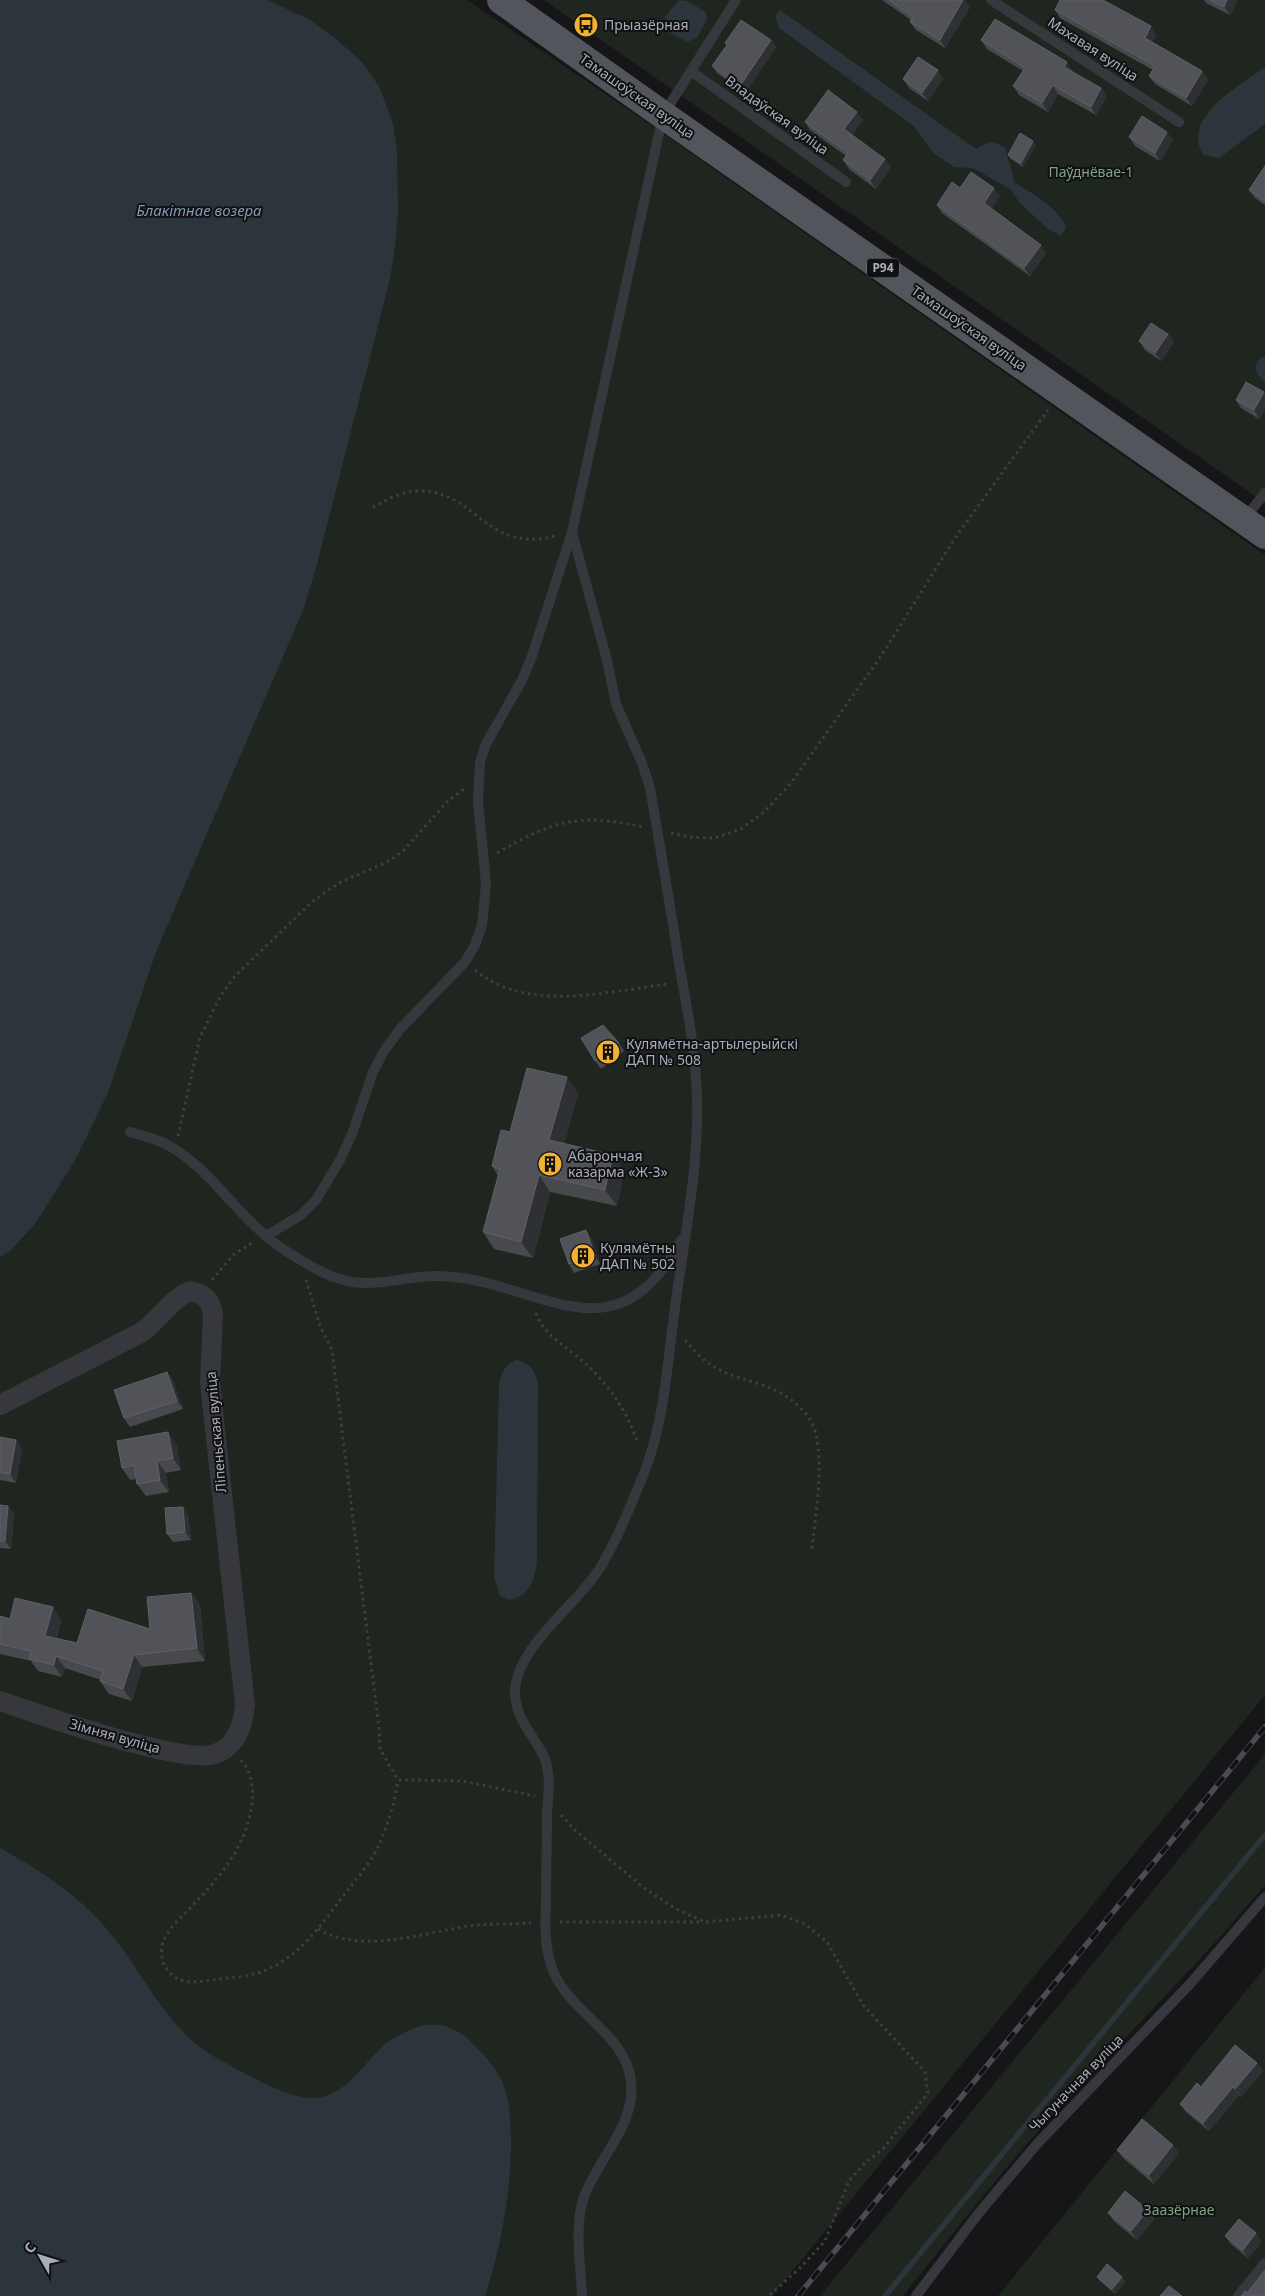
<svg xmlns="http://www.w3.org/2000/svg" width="1265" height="2296" font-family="'Noto Sans',sans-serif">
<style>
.green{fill:#1e261f}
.water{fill:#2c353c}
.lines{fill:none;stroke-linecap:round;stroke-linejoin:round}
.stream{stroke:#2c353c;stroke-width:5.5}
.path{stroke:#3d3f44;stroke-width:3;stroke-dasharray:2.5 4;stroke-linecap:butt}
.service{stroke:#37383d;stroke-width:10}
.minor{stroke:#37383d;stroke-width:20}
.primary{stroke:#53555c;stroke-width:28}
.rail-casing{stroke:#4a4c52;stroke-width:5.5}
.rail{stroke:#111113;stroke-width:4;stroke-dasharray:11;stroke-linecap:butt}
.wall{fill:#47494d}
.shaded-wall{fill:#2f3033}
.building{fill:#525359;stroke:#5f6168}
.labels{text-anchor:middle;stroke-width:4;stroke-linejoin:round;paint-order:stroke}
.shield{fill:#111113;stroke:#7b7e86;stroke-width:1}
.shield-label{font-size:12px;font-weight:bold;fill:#a8adb8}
.poi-label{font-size:14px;fill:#a8adb8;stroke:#111113;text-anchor:start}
.street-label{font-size:14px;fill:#a8adb8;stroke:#111113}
.park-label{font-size:14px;fill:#7fa381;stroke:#111113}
.water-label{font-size:15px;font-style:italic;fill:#7f9bb3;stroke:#111113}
</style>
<rect width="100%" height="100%" fill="#161618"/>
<path class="green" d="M0 0H467L645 121 1265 555V1695L772 2296H0Z
M544 0H1265V503Z
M1265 1754V1885C1195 1969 1116 2045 1042 2127 993 2181 949 2239 903 2296H820Z
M1265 1967V2296H998L1259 1975Z"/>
<path class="water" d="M0 0H268L308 19 333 36 362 62 380 88 393 124 397 150 398 213 395 247 390 279 316 568 303 610 156 952 108 1093 74 1162 35 1224 10 1251 0 1257Z
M679 0 687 1 706 12 707 19 697 38 687 42 669 32 665 17Z
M780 10 976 149C989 141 993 140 1006 149 1007 161 1013 170 1014 182 1033 195 1056 205 1066 227L1061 236 1048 229 1020 203 1010 189 973 168 954 167 933 153 915 127 779 28 775 15Z
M1265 67V124L1219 158 1203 155C1181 116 1239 87 1265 67Z
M1265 356V382C1255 373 1251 363 1265 356Z
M516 1360C531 1363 534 1370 538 1383L537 1561C535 1580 530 1596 509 1600L500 1596 494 1577 499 1386C501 1373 504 1366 516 1360Z
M0 1848C47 1874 85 1899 118 1943 151 1987 172 2036 224 2062 246 2074 292 2101 317 2098 350 2094 365 2058 391 2040 398 2036 407 2031 414 2028 437 2020 458 2027 473 2044 485 2056 498 2069 504 2086 510 2101 510 2121 511 2137 511 2192 502 2244 485 2296H0Z"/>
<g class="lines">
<path class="stream" d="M885 2296 1265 1835"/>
<path class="path" d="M373 507C386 500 401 492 416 491 476 488 483 554 555 536
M671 833 688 837 715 838 741 829 765 811 791 783 881 656 957 535 1048 410
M497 853C554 820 579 813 643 827
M475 970C528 1014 607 991 669 984
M178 1136 200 1037 221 995 235 976 313 901 339 883 391 860 404 850 447 802 464 789
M212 1280 233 1255 253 1242
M306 1280 320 1326 332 1350 379 1728 380 1749 398 1780 462 1781 535 1796
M536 1313C544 1337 571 1349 588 1366 611 1388 628 1413 638 1444
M685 1340C712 1373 727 1373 765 1386 786 1393 812 1412 816 1435 824 1469 815 1515 812 1550
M241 1760C251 1771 254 1788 252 1802 248 1844 221 1876 193 1905 183 1916 170 1926 164 1940 160 1948 161 1961 166 1968 178 1986 196 1982 214 1980 231 1977 251 1977 266 1970 302 1955 324 1921 347 1891 358 1877 371 1862 379 1845 388 1825 395 1801 398 1780
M561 1815 575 1830 644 1888 676 1909 705 1922 781 1915 805 1924 827 1942 863 2005 925 2072 928 2093 882 2150 866 2162 849 2181 825 2241 802 2266 769 2296
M560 1922H703
M318 1929C366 1956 425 1931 477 1925 495 1924 513 1924 531 1923"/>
<path class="service" d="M991 0 1179 122
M691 71 846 182
M1244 519 1265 493
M572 532 607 660 616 704 642 763 650 788C660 846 670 904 679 963 687 1008 696 1053 697 1098 699 1170 683 1244 674 1315 667 1367 664 1423 644 1473 631 1505 618 1538 600 1568 577 1605 516 1647 515 1692 515 1726 545 1743 548 1772 550 1785 548 1800 547 1813 547 1842 546 1872 546 1901 545 1925 544 1950 554 1973 572 2014 627 2035 631 2082 636 2126 596 2160 583 2200 574 2230 581 2265 582 2296
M130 1132C140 1135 152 1138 162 1142 205 1163 230 1206 266 1236 282 1250 301 1261 320 1271 367 1295 392 1276 438 1276 538 1278 613 1367 681 1240
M266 1236 301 1215 316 1200 340 1160 352 1134 373 1072 384 1051 401 1028 465 962 475 945 482 925 486 884 478 801 480 762 486 744 522 680 532 656 572 532 663 115 736 0
M916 2296 978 2214 1037 2144 1190 1984 1265 1897
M1238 2296 1265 2263"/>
<path class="minor" d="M0 1405 142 1332C159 1320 171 1299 190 1291 205 1294 211 1300 213 1315L210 1383 245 1705C243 1725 236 1747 215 1754 183 1765 37 1714 0 1701"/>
<path class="primary" d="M501 0 663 115 1265 535"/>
<defs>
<path id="rail" d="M798 2296 1265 1727"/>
</defs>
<use href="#rail" class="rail-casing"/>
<use href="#rail" class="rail"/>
</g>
<path class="wall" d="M882 0H964L970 7 945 48 916 30 910 22 911 20Z
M1204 0H1238L1230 15 1206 3Z
M1055 10 1156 35 1152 42 1202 71 1208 80 1192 106 1155 84 1149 76 1153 70 1060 18Z
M771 40 776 47 745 93 717 73 712 66 727 45 725 43Z
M981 40 1072 70V72L1101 88 1107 96 1096 115 1058 94 1048 112 1019 95 1013 86 1023 71 987 49Z
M903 79H943L928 101 909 88Z
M863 120 852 135 891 167 876 189 849 169 843 160 846 156 810 130 805 122Z
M1129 137 1173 140 1160 161 1135 146Z
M1036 145 1023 167 1011 159 1008 155Z
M1265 166V205L1255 198 1249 190Z
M960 188 1000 196 991 209 1046 253 1030 276 942 213 937 205Z
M1168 334 1174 342 1161 361 1145 350 1139 341Z
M1264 392 1265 393V409L1259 419 1241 408 1236 400Z
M619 1043 624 1051 601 1069 595 1061Z
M578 1093 564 1144 624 1171 617 1206 550 1192 533 1258 494 1249 483 1232 498 1176 492 1166 510 1132Z
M592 1239 600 1264 574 1273 569 1264Z
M167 1372 173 1381 183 1409 130 1427 124 1418Z
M0 1437 22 1448 16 1483 0 1480Z
M176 1444 181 1470 166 1473 169 1492 146 1496 137 1484 136 1479 130 1480 122 1468Z
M0 1505 8 1506 14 1514 11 1549 0 1548Z
M188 1515 191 1540 173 1542 167 1534Z
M191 1593 200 1605 205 1661 142 1667 132 1701 109 1694 100 1681 101 1680 65 1668 62 1677 38 1671 31 1661 0 1654V1616L10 1619 53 1607 61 1620 57 1638 77 1643 150 1629Z
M1257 2063 1263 2071 1241 2097 1239 2095 1209 2131 1186 2112 1180 2104 1201 2087Z
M1117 2150 1179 2153 1154 2184 1123 2158Z
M1148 2210 1154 2219 1137 2240 1114 2221 1108 2213Z
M1225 2236 1262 2242 1248 2258 1231 2244Z
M1097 2277H1122L1125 2282 1115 2294 1100 2281Z"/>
<path class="shaded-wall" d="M963 0H964L970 7 945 48 940 40Z
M1227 0H1238L1230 15 1224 7Z
M1151 26 1156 35 1150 46 1145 38Z
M771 40 776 47 745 93 740 86Z
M1067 62 1072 70 1069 75 1064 67Z
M938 70 943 79 928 101 922 93Z
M1202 71 1208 80 1192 106 1186 98Z
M1053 85 1058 94 1048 112 1042 103Z
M1101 88 1107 96 1096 115 1091 107Z
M857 112 863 120 850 137 844 129Z
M1167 132 1173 140 1160 161 1155 153Z
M1033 141 1036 145 1023 167 1021 163Z
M885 159 891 167 876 189 870 180Z
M994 188 1000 196 990 212 984 203Z
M1041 245 1046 253 1030 276 1024 268Z
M1168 334 1174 342 1161 361 1155 353Z
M1264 392 1265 393V409L1259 419 1254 410Z
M567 1077 578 1093 561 1157 549 1140Z
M613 1155 624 1171 617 1206 605 1190Z
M539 1175 550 1192 533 1258 521 1242Z
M586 1230 592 1239 600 1264 595 1256Z
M167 1372 173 1381 183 1409 177 1401Z
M168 1432 176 1444 181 1470 173 1458Z
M16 1440 22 1448 16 1483 10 1474Z
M157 1461 166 1473 169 1492 160 1480Z
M8 1506 14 1514 11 1549 5 1541Z
M183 1507 188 1515 191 1540 185 1532Z
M191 1593 200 1605 205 1661 197 1648Z
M53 1607 61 1620 54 1648 45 1636Z
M134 1655 142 1667 132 1701 123 1689Z
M56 1656 65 1668 62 1677 54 1665Z
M1257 2063 1263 2071 1241 2097 1235 2089Z
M1233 2087 1239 2095 1209 2131 1203 2123Z
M1173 2145 1179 2153 1154 2184 1149 2175Z
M1148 2210 1154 2219 1137 2240 1131 2231Z
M1256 2233 1262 2242 1248 2258 1243 2250Z
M1122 2277 1125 2282 1115 2294 1112 2289Z"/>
<path class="building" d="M889 0H963L940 40 910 22 913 17Z
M1060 0H1103L1151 26 1145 38 1202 71 1186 98 1149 76 1155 66 1055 10Z
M1210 0H1227L1224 7Z
M995 19 1067 62 1064 67 1101 88 1091 107 1053 85 1042 103 1013 86 1025 68 981 40Z
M741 20 771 40 740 86 712 66 727 45 725 43Z
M918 57 938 70 922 93 903 79Z
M828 90 857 112 844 129 885 159 870 180 843 160 848 153 805 122Z
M1142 116 1167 132 1155 153 1129 137Z
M1020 133 1033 141 1021 163 1008 155Z
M1265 166V201L1249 190Z
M971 172 994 188 984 203 1041 245 1024 268 937 205 952 182 960 188Z
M1151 323 1168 334 1155 353 1139 341Z
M1246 382 1264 392 1254 410 1236 400Z
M603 1025 619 1043 595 1061 581 1038Z
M527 1068 567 1077 549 1140 613 1155 605 1190 539 1175 521 1242 483 1232 500 1169 492 1166 501 1130 510 1132Z
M586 1230 595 1256 569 1264 560 1239Z
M167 1372 177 1401 124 1418 114 1390Z
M168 1432 173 1458 157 1461 160 1480 137 1484 134 1465 122 1468 117 1441Z
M0 1437 16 1440 10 1474 0 1472Z
M0 1505 8 1506 5 1541H0Z
M183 1507 185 1532 167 1534 165 1508Z
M191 1593 197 1648 134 1655 123 1689 100 1681 103 1671 56 1656 54 1665 29 1659 31 1651 0 1644V1616L10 1619 15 1598 53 1607 45 1636 77 1643 88 1609 150 1629 147 1597Z
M1235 2045 1257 2063 1235 2089 1233 2087 1203 2123 1180 2104 1197 2083 1201 2087Z
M1142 2119 1173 2145 1149 2175 1117 2150Z
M1125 2191 1148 2210 1131 2231 1108 2213Z
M1239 2219 1256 2233 1243 2250 1225 2236Z
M1107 2264 1122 2277 1112 2289 1097 2277Z
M1265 2270V2296H1241L1245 2291 1247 2293Z
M1169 2286 1182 2296H1160Z"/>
<defs>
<symbol id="bus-disc" viewBox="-11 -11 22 22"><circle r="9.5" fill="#f2b134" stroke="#111113"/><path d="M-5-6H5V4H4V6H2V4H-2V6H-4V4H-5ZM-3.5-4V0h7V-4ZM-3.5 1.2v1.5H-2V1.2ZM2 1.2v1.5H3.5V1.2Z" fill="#111"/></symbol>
<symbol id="building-disc" viewBox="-11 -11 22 22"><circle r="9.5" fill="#f2b134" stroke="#111113"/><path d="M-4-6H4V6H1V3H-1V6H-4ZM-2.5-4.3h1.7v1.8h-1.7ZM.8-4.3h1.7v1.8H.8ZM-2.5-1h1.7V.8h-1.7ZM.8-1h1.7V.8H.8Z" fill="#111"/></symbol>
</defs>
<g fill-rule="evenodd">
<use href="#bus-disc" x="572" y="11" width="28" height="28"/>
<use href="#building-disc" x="594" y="1038" width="28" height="28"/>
<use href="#building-disc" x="536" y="1150" width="28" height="28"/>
<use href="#building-disc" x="569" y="1242" width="28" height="28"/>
</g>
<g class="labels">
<rect class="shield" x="867" y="258.5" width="32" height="19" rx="4"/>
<g class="shield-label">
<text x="883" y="272">Р94</text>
</g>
<g class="poi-label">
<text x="604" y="30">Прыазёрная</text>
<text x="626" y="1049">Кулямётна-артылерыйскі<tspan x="626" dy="16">ДАП № 508</tspan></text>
<text x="568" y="1161">Абарончая<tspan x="568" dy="16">казарма «Ж-З»</tspan></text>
<text x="600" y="1253">Кулямётны<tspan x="600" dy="16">ДАП № 502</tspan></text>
</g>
<g class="street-label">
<text transform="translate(1093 49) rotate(33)" y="5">Махавая вуліца</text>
<text transform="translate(637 96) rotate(35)" y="5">Тамашоўская вуліца</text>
<text transform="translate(777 115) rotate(36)" y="5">Владаўская вуліца</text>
<text transform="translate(969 328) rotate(35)" y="5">Тамашоўская вуліца</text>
<text transform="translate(216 1432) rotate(-95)" y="5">Ліпеньская вуліца</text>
<text transform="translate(115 1736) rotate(16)" y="5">Зімняя вуліца</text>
<text transform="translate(1076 2083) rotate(-46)" y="5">Чыгуначная вуліца</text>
</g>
<g class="park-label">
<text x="1091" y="177">Паўднёвае-1</text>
<text x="1179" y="2215">Заазёрнае</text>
</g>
<g class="water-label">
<text x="199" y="216">Блакітнае возера</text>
</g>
</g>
<g transform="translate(40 2256) rotate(309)" stroke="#111113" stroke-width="4" paint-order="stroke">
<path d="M0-4L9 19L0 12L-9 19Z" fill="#a8adb8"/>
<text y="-8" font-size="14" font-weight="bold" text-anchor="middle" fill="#a8adb8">С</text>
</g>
</svg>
